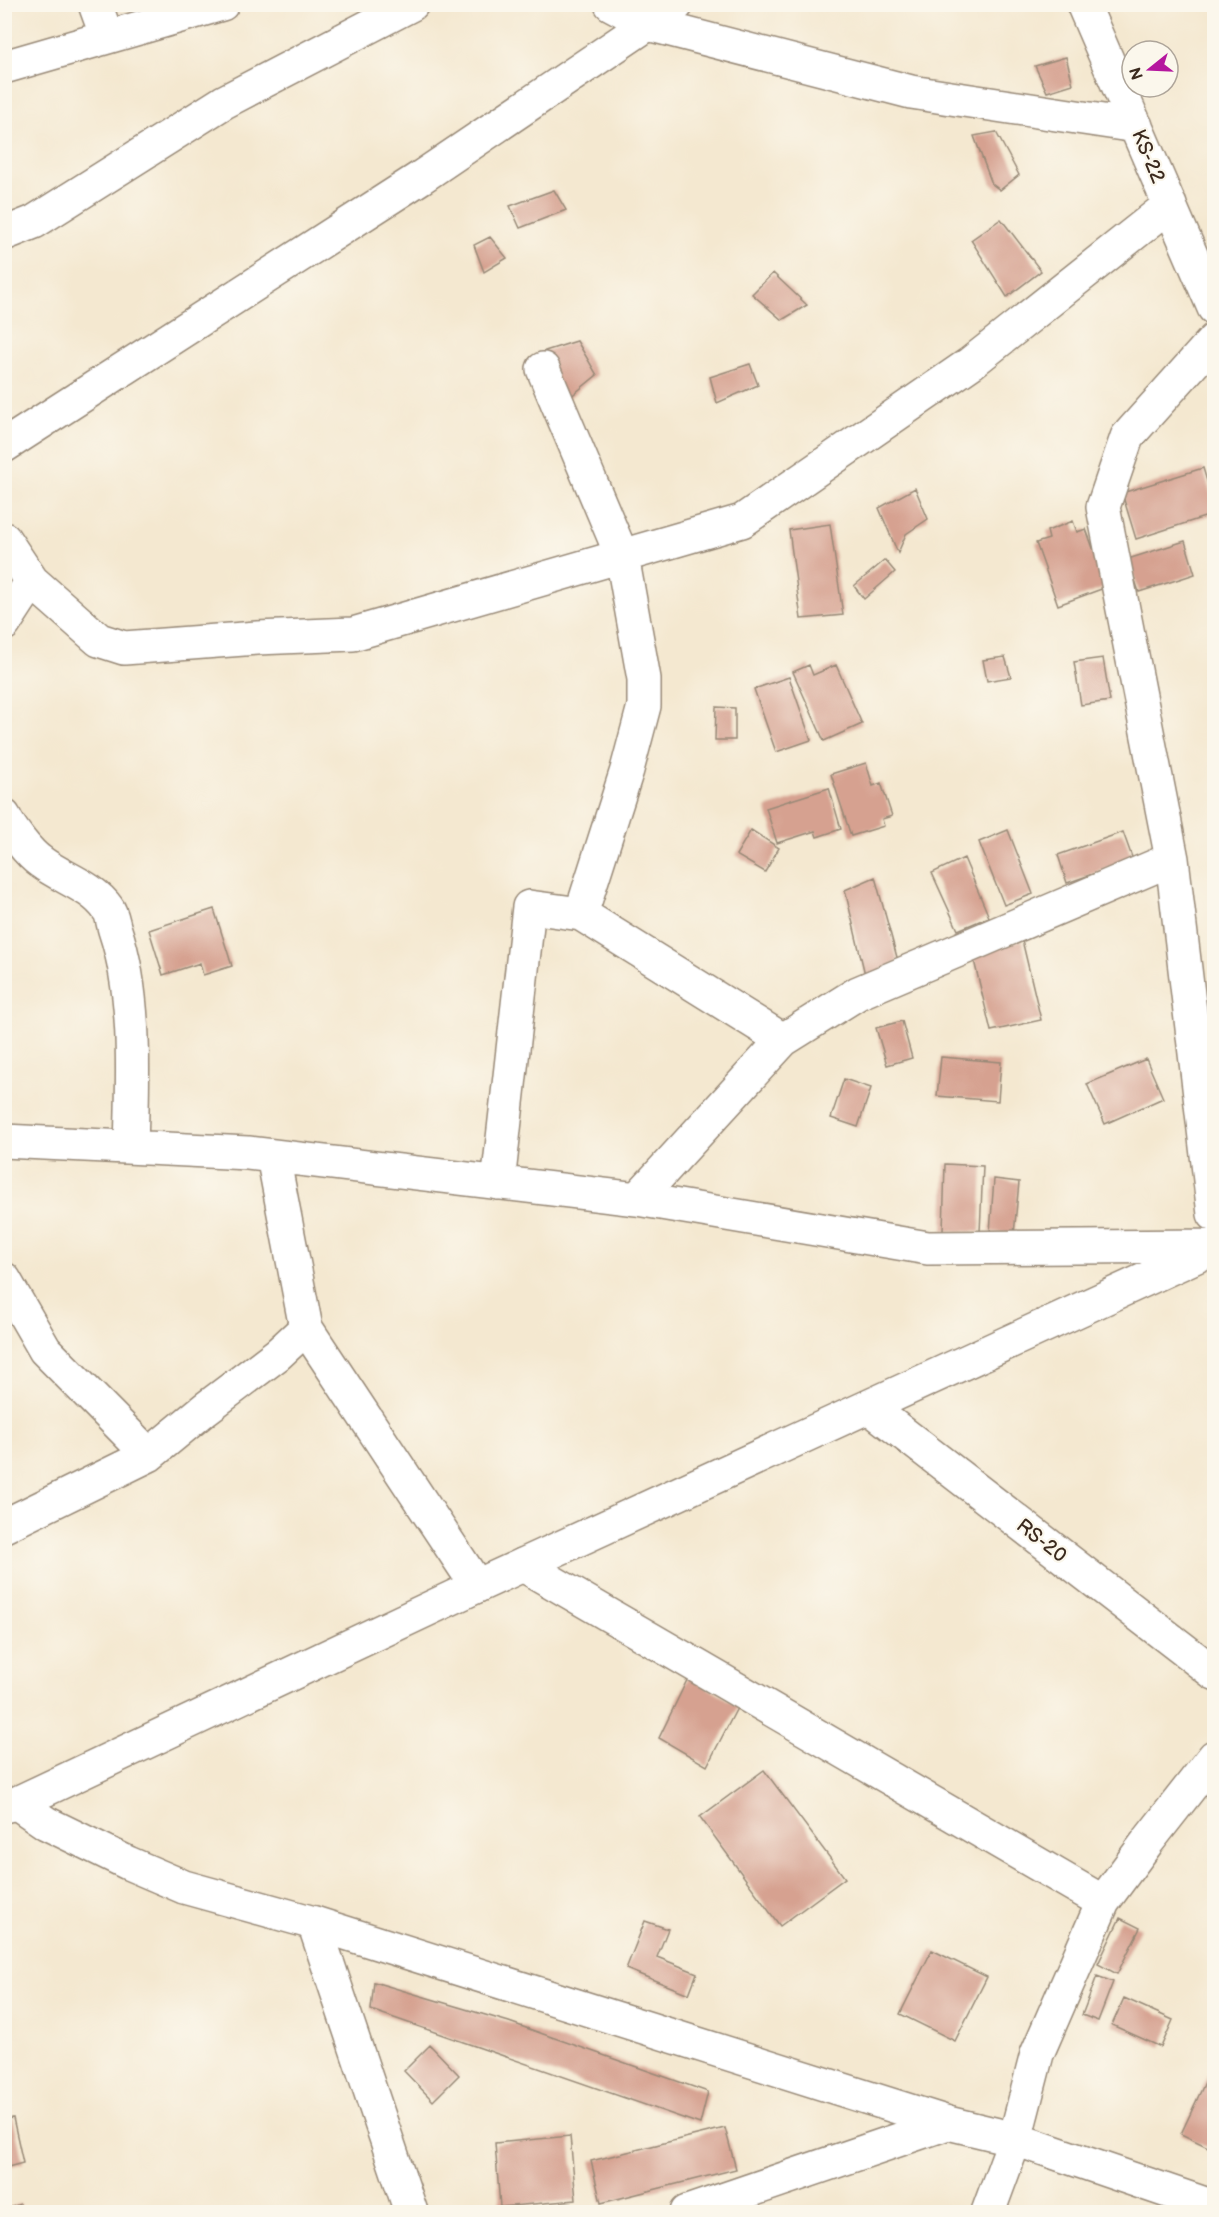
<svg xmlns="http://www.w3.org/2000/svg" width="1219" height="2217" font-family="'Balsamiq Sans',sans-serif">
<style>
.building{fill:#d6a190}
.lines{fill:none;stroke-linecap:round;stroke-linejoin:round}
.minor-casing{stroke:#988977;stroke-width:36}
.tertiary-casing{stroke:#988977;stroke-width:36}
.secondary-casing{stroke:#988977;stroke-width:36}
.minor{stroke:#fff;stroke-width:33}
.tertiary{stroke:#fff;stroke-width:33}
.secondary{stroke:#fff;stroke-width:33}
.labels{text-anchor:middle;stroke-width:4.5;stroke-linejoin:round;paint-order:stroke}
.street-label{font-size:20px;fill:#3b2a1e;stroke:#fbf7ec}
</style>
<rect width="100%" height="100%" fill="#fbf7ec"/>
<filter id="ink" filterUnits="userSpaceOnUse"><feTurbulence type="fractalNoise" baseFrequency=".0167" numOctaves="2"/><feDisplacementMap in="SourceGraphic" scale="12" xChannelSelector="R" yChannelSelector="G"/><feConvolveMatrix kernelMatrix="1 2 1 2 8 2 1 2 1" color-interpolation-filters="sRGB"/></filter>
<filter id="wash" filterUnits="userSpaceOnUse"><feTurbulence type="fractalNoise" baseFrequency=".008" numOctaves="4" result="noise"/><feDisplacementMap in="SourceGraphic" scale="24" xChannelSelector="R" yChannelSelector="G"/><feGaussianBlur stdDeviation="1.35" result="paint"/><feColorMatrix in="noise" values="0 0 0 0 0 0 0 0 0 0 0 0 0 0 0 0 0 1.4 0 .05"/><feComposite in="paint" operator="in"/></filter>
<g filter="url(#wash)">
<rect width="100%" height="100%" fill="#f4e8d0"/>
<g id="blocks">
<path class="building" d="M1066 57 1073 84 1047 92 1035 66Z
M996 132 1019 175 1000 190 992 184 974 136Z
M554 190 566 210 520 228 510 206Z
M1001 219 1041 271 1007 297 971 240Z
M490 237 507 258 484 272 474 245Z
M773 273 807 305 782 320 752 294Z
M577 341 597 375 564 402 545 351Z
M750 364 758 385 717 403 710 377Z
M1203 468 1214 504V514L1136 539 1122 493Z
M915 488 928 519 906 534 898 553 879 508Z
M1073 521 1077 532 1086 529 1107 587 1058 605 1036 543 1049 539 1047 531Z
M830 524 843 615 801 619 789 530Z
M1185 541 1195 574 1139 592 1128 559Z
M885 560 895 572 864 599 854 586Z
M1005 657 1011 677 987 681 983 660Z
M1103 658 1110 701 1081 705 1074 662Z
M809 665 813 675 836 665 862 724 824 741 793 672Z
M789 677 811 740 776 752 754 689Z
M716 707 735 708V740H715Z
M866 763 873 786 881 783 892 816 882 819 884 826 851 836 831 774Z
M829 788 841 829 817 837 815 831 777 843 766 808Z
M751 830 779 848 765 872 736 855Z
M1008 830 1033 894 1004 905 979 842Z
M1123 832 1133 860 1067 883 1058 855Z
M964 858 989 917 958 930 932 873Z
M875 877 898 961 866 979 845 890Z
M214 909 232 966 203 975 200 963 163 975 149 930Z
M1022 940 1041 1020 991 1031 972 952Z
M902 1021 912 1058 887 1065 876 1028Z
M941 1057 1001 1062 998 1101 937 1096Z
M1146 1059 1163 1098 1105 1124 1087 1084Z
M844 1079 871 1088 858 1127 831 1118Z
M945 1164 983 1166 980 1232 943 1231Z
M994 1179 1019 1182 1014 1234 990 1232Z
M689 1676 738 1706 707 1766 659 1738Z
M764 1770 845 1878 780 1926 700 1817Z
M1120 1918 1140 1928 1117 1974 1098 1964Z
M645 1921 668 1929 657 1957 697 1973 689 1994 626 1969Z
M932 1950 987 1977 955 2041 900 2014Z
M1097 1976 1113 1982 1098 2021 1082 2015Z
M374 1982 509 2022 708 2092 700 2124 371 2010Z
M1124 1998 1173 2020 1161 2047 1112 2025Z
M430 2045 459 2075 433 2101 404 2071Z
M1214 2063V2150L1181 2134Z
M13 2118 23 2163 4 2168V2120Z
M725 2128 736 2169 601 2203 591 2161Z
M570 2136 576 2200 500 2207 495 2143Z
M20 2204 22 2212H4V2210Z"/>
</g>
</g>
<g filter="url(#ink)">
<use href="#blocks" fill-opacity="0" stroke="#988977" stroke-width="1.5"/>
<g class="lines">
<defs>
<path id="minor" d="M95 4 107 37
M611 4 648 24 911 92 1136 126
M1083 4 1214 308
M4 67 222 4
M4 234 34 222 224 102 412 4
M1214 340 1127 437 1103 507 1172 859 1214 1214
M543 369 622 556 644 679V706L627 770 581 914
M4 446 420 178 677 4
M4 539 32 581 99 640 124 648 257 638 353 634 742 521 971 363 1170 205
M4 624 32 581
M4 816C10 829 29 854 41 862 62 878 92 886 108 909 112 914 113 924 115 930 137 995 133 1079 131 1147
M4 1141 248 1153 637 1199 928 1248 1214 1246
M498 1183 529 907 581 914 783 1040
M637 1199 783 1040 858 993 1172 859
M4 1279 45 1350 149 1455
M306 1328 477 1586
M869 1407 1214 1673
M4 1526 149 1455 205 1409 278 1354 306 1328 273 1156
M523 1565 1103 1902
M314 1923 411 2212
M687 2212 948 2123
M988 2212 1015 2139 1037 2054 1103 1902 1148 1841 1214 1757"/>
<path id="tertiary" d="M17 1803 46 1823 128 1863 184 1887 314 1923 948 2123 1015 2139 1214 2207"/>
<path id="secondary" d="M4 1806 17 1803 477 1586 1214 1248"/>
</defs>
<use href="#minor" class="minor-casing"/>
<use href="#tertiary" class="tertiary-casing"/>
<use href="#secondary" class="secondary-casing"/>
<use href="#minor" class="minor"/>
<use href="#tertiary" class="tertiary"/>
<use href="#secondary" class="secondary"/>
</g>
</g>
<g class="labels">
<g class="street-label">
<text transform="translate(1149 156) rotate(67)" y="7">KS-22</text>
<text transform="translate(1042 1540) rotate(38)" y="7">RS-20</text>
</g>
</g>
<rect width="1219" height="2217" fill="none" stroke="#fbf7ec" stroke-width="24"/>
<g transform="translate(1150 69) rotate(252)"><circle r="28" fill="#fbf7ec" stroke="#aea59a" stroke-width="1.5"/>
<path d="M0-4.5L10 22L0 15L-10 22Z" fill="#b5179e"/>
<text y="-9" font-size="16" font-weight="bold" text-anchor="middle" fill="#3b2a1e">N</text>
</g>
</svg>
